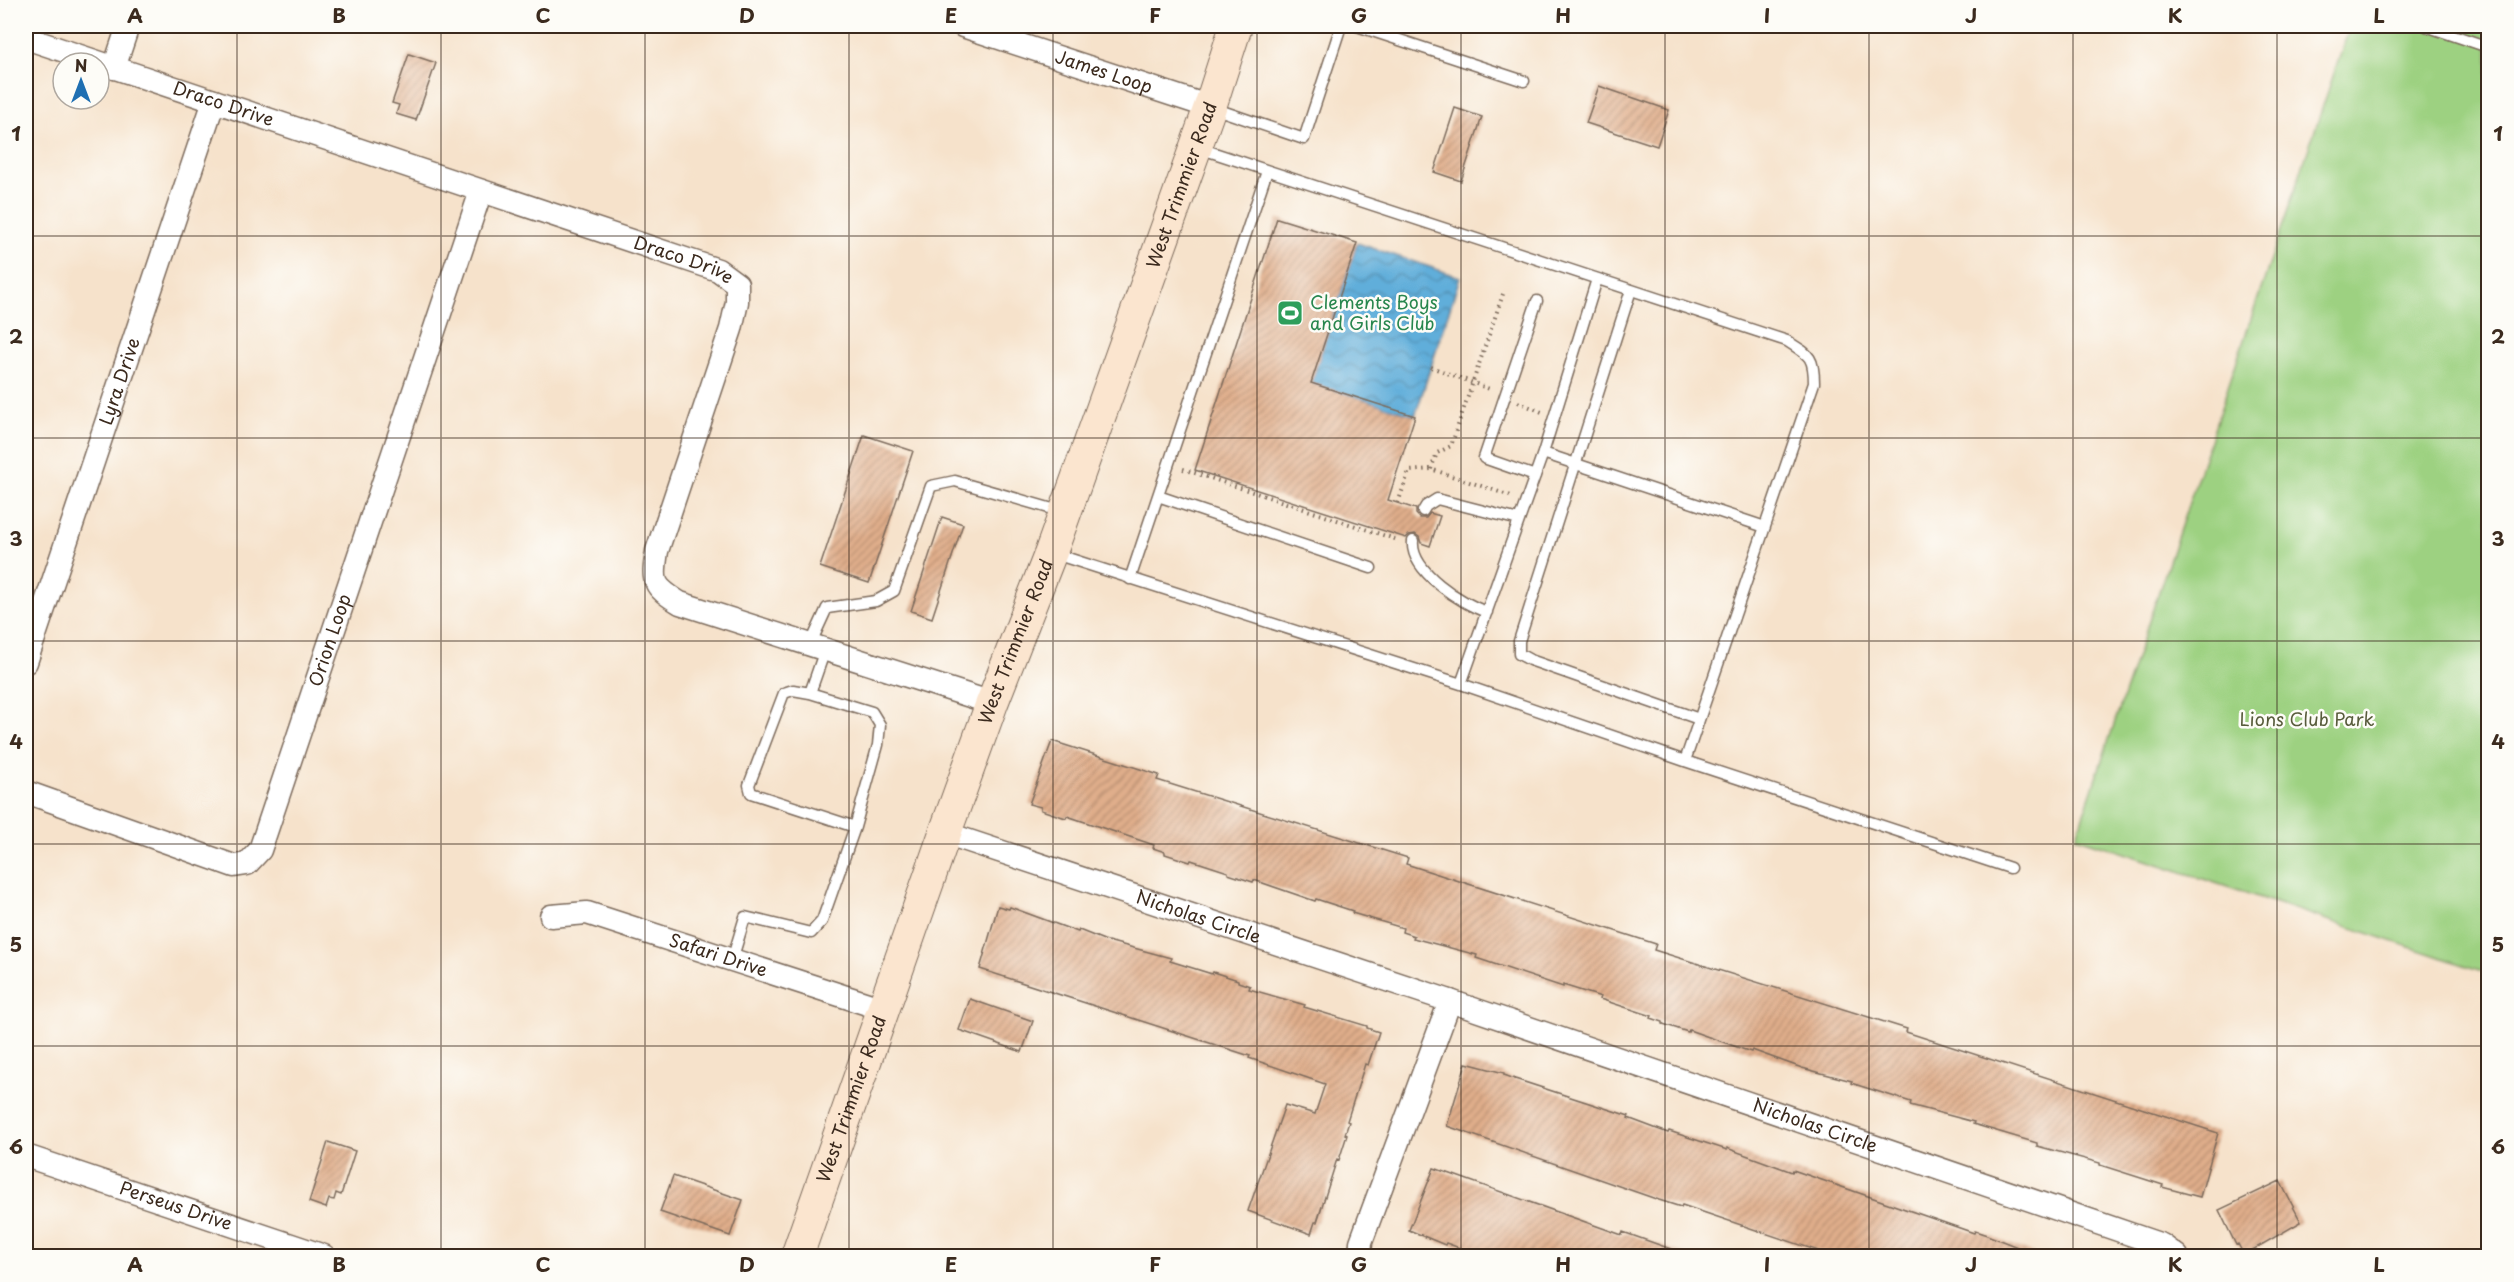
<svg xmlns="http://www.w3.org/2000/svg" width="2514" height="1282" font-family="'Playpen Sans',sans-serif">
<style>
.green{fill:#9dd181;stroke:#6c7e50;stroke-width:1.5}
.water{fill:url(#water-waves);stroke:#4e6c7c;stroke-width:1.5}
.building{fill:url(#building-hatch)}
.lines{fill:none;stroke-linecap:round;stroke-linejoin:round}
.service-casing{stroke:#7c6a5b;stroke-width:13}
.minor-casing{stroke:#7c6a5b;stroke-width:25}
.secondary-casing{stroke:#7c6a5b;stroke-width:34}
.path{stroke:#7c6a5b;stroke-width:4;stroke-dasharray:1.5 4.5;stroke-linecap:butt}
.service{stroke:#fff;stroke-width:10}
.minor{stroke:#fff;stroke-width:22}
.secondary{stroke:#fbe5cf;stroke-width:32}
.grid{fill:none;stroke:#3b2a1e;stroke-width:1.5;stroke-opacity:0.55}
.labels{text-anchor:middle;stroke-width:5;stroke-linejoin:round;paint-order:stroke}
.street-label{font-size:18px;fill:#3b2a1e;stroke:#fdfcf7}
.leisure-label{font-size:18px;fill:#27864d;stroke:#fdfcf7;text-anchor:start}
.park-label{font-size:18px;fill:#585c3c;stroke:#fdfcf7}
.neatline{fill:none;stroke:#3b2a1e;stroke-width:2}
.grid-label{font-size:20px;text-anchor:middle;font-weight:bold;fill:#3b2a1e}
</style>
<defs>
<pattern id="water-waves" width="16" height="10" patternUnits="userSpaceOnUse" patternTransform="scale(1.5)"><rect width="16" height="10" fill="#61aeda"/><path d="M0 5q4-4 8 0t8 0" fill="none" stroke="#518eb0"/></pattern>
<pattern id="building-hatch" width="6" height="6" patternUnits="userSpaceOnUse" patternTransform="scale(1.5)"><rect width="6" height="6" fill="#e0ae8b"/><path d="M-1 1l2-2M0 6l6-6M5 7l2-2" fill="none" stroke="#b78e71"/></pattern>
</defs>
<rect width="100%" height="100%" fill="#fdfcf7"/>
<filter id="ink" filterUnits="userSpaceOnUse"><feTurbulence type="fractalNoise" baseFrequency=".0167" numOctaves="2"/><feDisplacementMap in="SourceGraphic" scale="12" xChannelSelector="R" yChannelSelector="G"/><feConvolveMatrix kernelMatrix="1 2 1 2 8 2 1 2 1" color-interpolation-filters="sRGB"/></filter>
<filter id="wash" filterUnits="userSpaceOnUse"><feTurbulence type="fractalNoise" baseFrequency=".008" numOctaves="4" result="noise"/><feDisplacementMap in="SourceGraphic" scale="24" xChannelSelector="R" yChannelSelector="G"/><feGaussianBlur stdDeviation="1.35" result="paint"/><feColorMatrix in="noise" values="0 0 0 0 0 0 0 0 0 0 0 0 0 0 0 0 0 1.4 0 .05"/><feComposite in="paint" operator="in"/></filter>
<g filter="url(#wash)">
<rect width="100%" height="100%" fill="#f6e2cb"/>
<path class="green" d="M2350 26H2488V973L2076 837Z"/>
<path class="water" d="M1357 243 1460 277 1415 416 1311 383Z"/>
<g id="blocks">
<path class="building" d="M409 54 436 63 416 120 396 114 399 105 392 103Z
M1599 86 1669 110 1657 146 1586 123Z
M1455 108 1482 117 1461 181 1434 172Z
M1277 218 1357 243 1311 383 1415 416 1388 500 1416 509V514L1420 518H1426L1430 513 1440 516 1430 546 1421 543 1419 537 1415 534 1409 535 1406 538 1195 470Z
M864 435 913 451 869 583 820 567Z
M942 517 963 524 932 618 911 611Z
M1052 741 1159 775 1157 780 1408 858 1406 864 1656 944 1654 950 1907 1029 1906 1032 2218 1133 2200 1197 2162 1187 2163 1185 2100 1165V1163L2037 1146V1143L1973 1124 1974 1122 1910 1105 1911 1102 1851 1083 1852 1081 1802 1068 1752 1050 1751 1052 1689 1030 1688 1032 1663 1024V1022L1651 1018 1652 1016 1600 999 1601 997 1563 985V987L1476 958 1477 955 1413 938 1414 936 1402 932 1403 928 1352 913 1353 911 1316 899 1315 901 1254 880 1253 882 1228 874V872L1191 860 1190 862 1165 854V852L1153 848 1154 845 1067 816 1066 818 1041 810V807L1029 804Z
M998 906 1009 909 1010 907 1078 932 1079 930 1104 940 1171 958 1170 961 1212 974 1213 972 1238 980V982L1250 986 1249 989 1305 1005 1304 1007 1367 1026V1028L1379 1032 1368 1065 1365 1064 1347 1121 1349 1122 1345 1134 1347 1135 1339 1160 1337 1159 1317 1222H1315L1311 1234 1248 1211 1285 1105 1315 1114 1325 1084 1249 1058 1250 1056 980 969Z
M970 999 1033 1021 1022 1052 959 1030Z
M1466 1063 1504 1073V1075L1515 1079 1629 1116 1628 1118 1668 1133 1669 1131 1727 1150V1148L1792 1172 1793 1170 1974 1233 1975 1231 1987 1235 2035 1254V1257H1836L1682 1205 1681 1207 1659 1200 1447 1126Z
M328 1142 355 1151 341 1195 336 1193 334 1200 329 1199 326 1208 309 1202Z
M1434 1168 1622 1235 1623 1232 1685 1254V1257H1484L1446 1243 1445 1245 1409 1230Z
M673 1176 743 1200 730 1236 660 1212Z
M2280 1181 2301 1222 2244 1255 2238 1244 2236 1245 2219 1210Z"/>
</g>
</g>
<g filter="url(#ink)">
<use href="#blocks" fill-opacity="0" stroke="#7c6a5b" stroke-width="1.5"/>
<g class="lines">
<defs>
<path id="service" d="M1357 26 1524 81
M2426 26 2488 47
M1213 108 1304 139 1341 26
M1199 148 1787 341C1809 355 1814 356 1814 383L1685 761
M1631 290 1519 641V654L1530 660 1699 719
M1543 453 1765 527
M1535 476 1484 458 1537 301
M1158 496 1371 568
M1423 511 1426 506 1437 499 1519 520
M1413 541C1410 571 1462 604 1487 612
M1052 553 1461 684 1685 761 2010 868
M1130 579 1267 171
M810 645 827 608 876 601 894 591 931 486 955 481 1063 512
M825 650 810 693 793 690 784 693 749 785 751 793 855 827
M1461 684 1543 453 1597 279
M732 960 745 917 811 933 822 921 855 827 878 745 880 725 872 712 810 693"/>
<g id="minor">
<path id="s1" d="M963 26 1210 107"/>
<path id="s2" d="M26 38 718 270 737 284V302L731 329 657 551C652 583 653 586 680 603L992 703"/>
<path d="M114 68 128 26"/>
<path id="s3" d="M26 662 214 101"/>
<path id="s4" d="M26 792 234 866 247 864 260 850 481 191"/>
<path id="s5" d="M945 833 1450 1001 2162 1245 2177 1256"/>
<path id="s6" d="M551 916 587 913 883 1009"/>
<path id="s7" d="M26 1156 324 1256"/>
<path d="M1360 1256 1361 1242 1450 1001"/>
</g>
<g id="secondary">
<path id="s8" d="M797 1256 945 833 992 703 1051 552 1210 107 1236 26"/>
</g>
</defs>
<use href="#service" class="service-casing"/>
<use href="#minor" class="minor-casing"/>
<use href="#secondary" class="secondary-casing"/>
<path class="path" d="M1431 367 1492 390
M1518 402 1542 412
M1183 469 1398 540
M1431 469 1437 453 1451 446 1503 294
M1398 503 1409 471 1431 469 1514 497"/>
<use href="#service" class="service"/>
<use href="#minor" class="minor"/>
<use href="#secondary" class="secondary"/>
</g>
</g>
<path class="grid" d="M237 26V1256M441 26V1256M645 26V1256M849 26V1256M1053 26V1256M1257 26V1256M1461 26V1256M1665 26V1256M1869 26V1256M2073 26V1256M2277 26V1256M26 236H2488M26 438H2488M26 641H2488M26 844H2488M26 1046H2488"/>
<defs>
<symbol id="stadium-square" viewBox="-11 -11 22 22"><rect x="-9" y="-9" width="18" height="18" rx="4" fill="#2e9e5b" stroke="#fdfcf7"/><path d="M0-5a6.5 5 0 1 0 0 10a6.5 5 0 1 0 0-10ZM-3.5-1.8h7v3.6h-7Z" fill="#fff"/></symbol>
</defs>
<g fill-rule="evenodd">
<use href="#stadium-square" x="1275" y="298" width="30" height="30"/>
</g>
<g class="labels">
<g class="street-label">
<text dy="6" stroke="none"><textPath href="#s1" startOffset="148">James Loop</textPath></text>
<text dy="6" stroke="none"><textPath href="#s2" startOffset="208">Draco Drive</textPath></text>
<text dy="6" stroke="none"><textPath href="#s8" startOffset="1138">West Trimmier Road</textPath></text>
<text dy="6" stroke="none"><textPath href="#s2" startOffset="694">Draco Drive</textPath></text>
<text dy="6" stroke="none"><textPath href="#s3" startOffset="296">Lyra Drive</textPath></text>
<text dy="6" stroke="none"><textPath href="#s4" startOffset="474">Orion Loop</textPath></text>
<text dy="6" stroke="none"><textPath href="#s8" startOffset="652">West Trimmier Road</textPath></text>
<text dy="6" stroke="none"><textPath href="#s5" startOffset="267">Nicholas Circle</textPath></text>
<text dy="6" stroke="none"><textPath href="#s6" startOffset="174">Safari Drive</textPath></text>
<text dy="6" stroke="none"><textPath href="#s8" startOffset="166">West Trimmier Road</textPath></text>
<text dy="6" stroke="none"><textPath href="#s5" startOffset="918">Nicholas Circle</textPath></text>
<text dy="6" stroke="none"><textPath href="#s7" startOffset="158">Perseus Drive</textPath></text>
</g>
<g class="leisure-label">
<text x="1310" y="309">Clements Boys<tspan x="1310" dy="21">and Girls Club</tspan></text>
</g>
<g class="park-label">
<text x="2307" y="726">Lions Club Park</text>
</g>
</g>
<rect width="2514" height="1282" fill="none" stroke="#fdfcf7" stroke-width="66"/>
<g transform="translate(81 81)"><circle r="28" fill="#fdfcf7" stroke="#afa8a0" stroke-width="1.5"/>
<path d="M0-4.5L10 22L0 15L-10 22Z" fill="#1f6fb2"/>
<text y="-9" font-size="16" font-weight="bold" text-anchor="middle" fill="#3b2a1e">N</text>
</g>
<rect x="33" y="33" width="2448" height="1216" class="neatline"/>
<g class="grid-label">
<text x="135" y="23">A</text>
<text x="339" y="23">B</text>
<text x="543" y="23">C</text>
<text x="747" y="23">D</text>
<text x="951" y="23">E</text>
<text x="1155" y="23">F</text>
<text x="1359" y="23">G</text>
<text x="1563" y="23">H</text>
<text x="1767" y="23">I</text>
<text x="1971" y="23">J</text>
<text x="2175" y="23">K</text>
<text x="2379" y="23">L</text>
<text x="16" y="141">1</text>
<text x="2498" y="141">1</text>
<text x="16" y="344">2</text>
<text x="2498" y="344">2</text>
<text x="16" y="546">3</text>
<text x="2498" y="546">3</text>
<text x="16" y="749">4</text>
<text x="2498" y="749">4</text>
<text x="16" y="952">5</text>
<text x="2498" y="952">5</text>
<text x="16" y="1154">6</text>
<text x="2498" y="1154">6</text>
<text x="135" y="1272">A</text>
<text x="339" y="1272">B</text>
<text x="543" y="1272">C</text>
<text x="747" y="1272">D</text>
<text x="951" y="1272">E</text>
<text x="1155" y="1272">F</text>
<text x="1359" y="1272">G</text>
<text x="1563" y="1272">H</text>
<text x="1767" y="1272">I</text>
<text x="1971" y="1272">J</text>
<text x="2175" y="1272">K</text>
<text x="2379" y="1272">L</text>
</g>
</svg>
